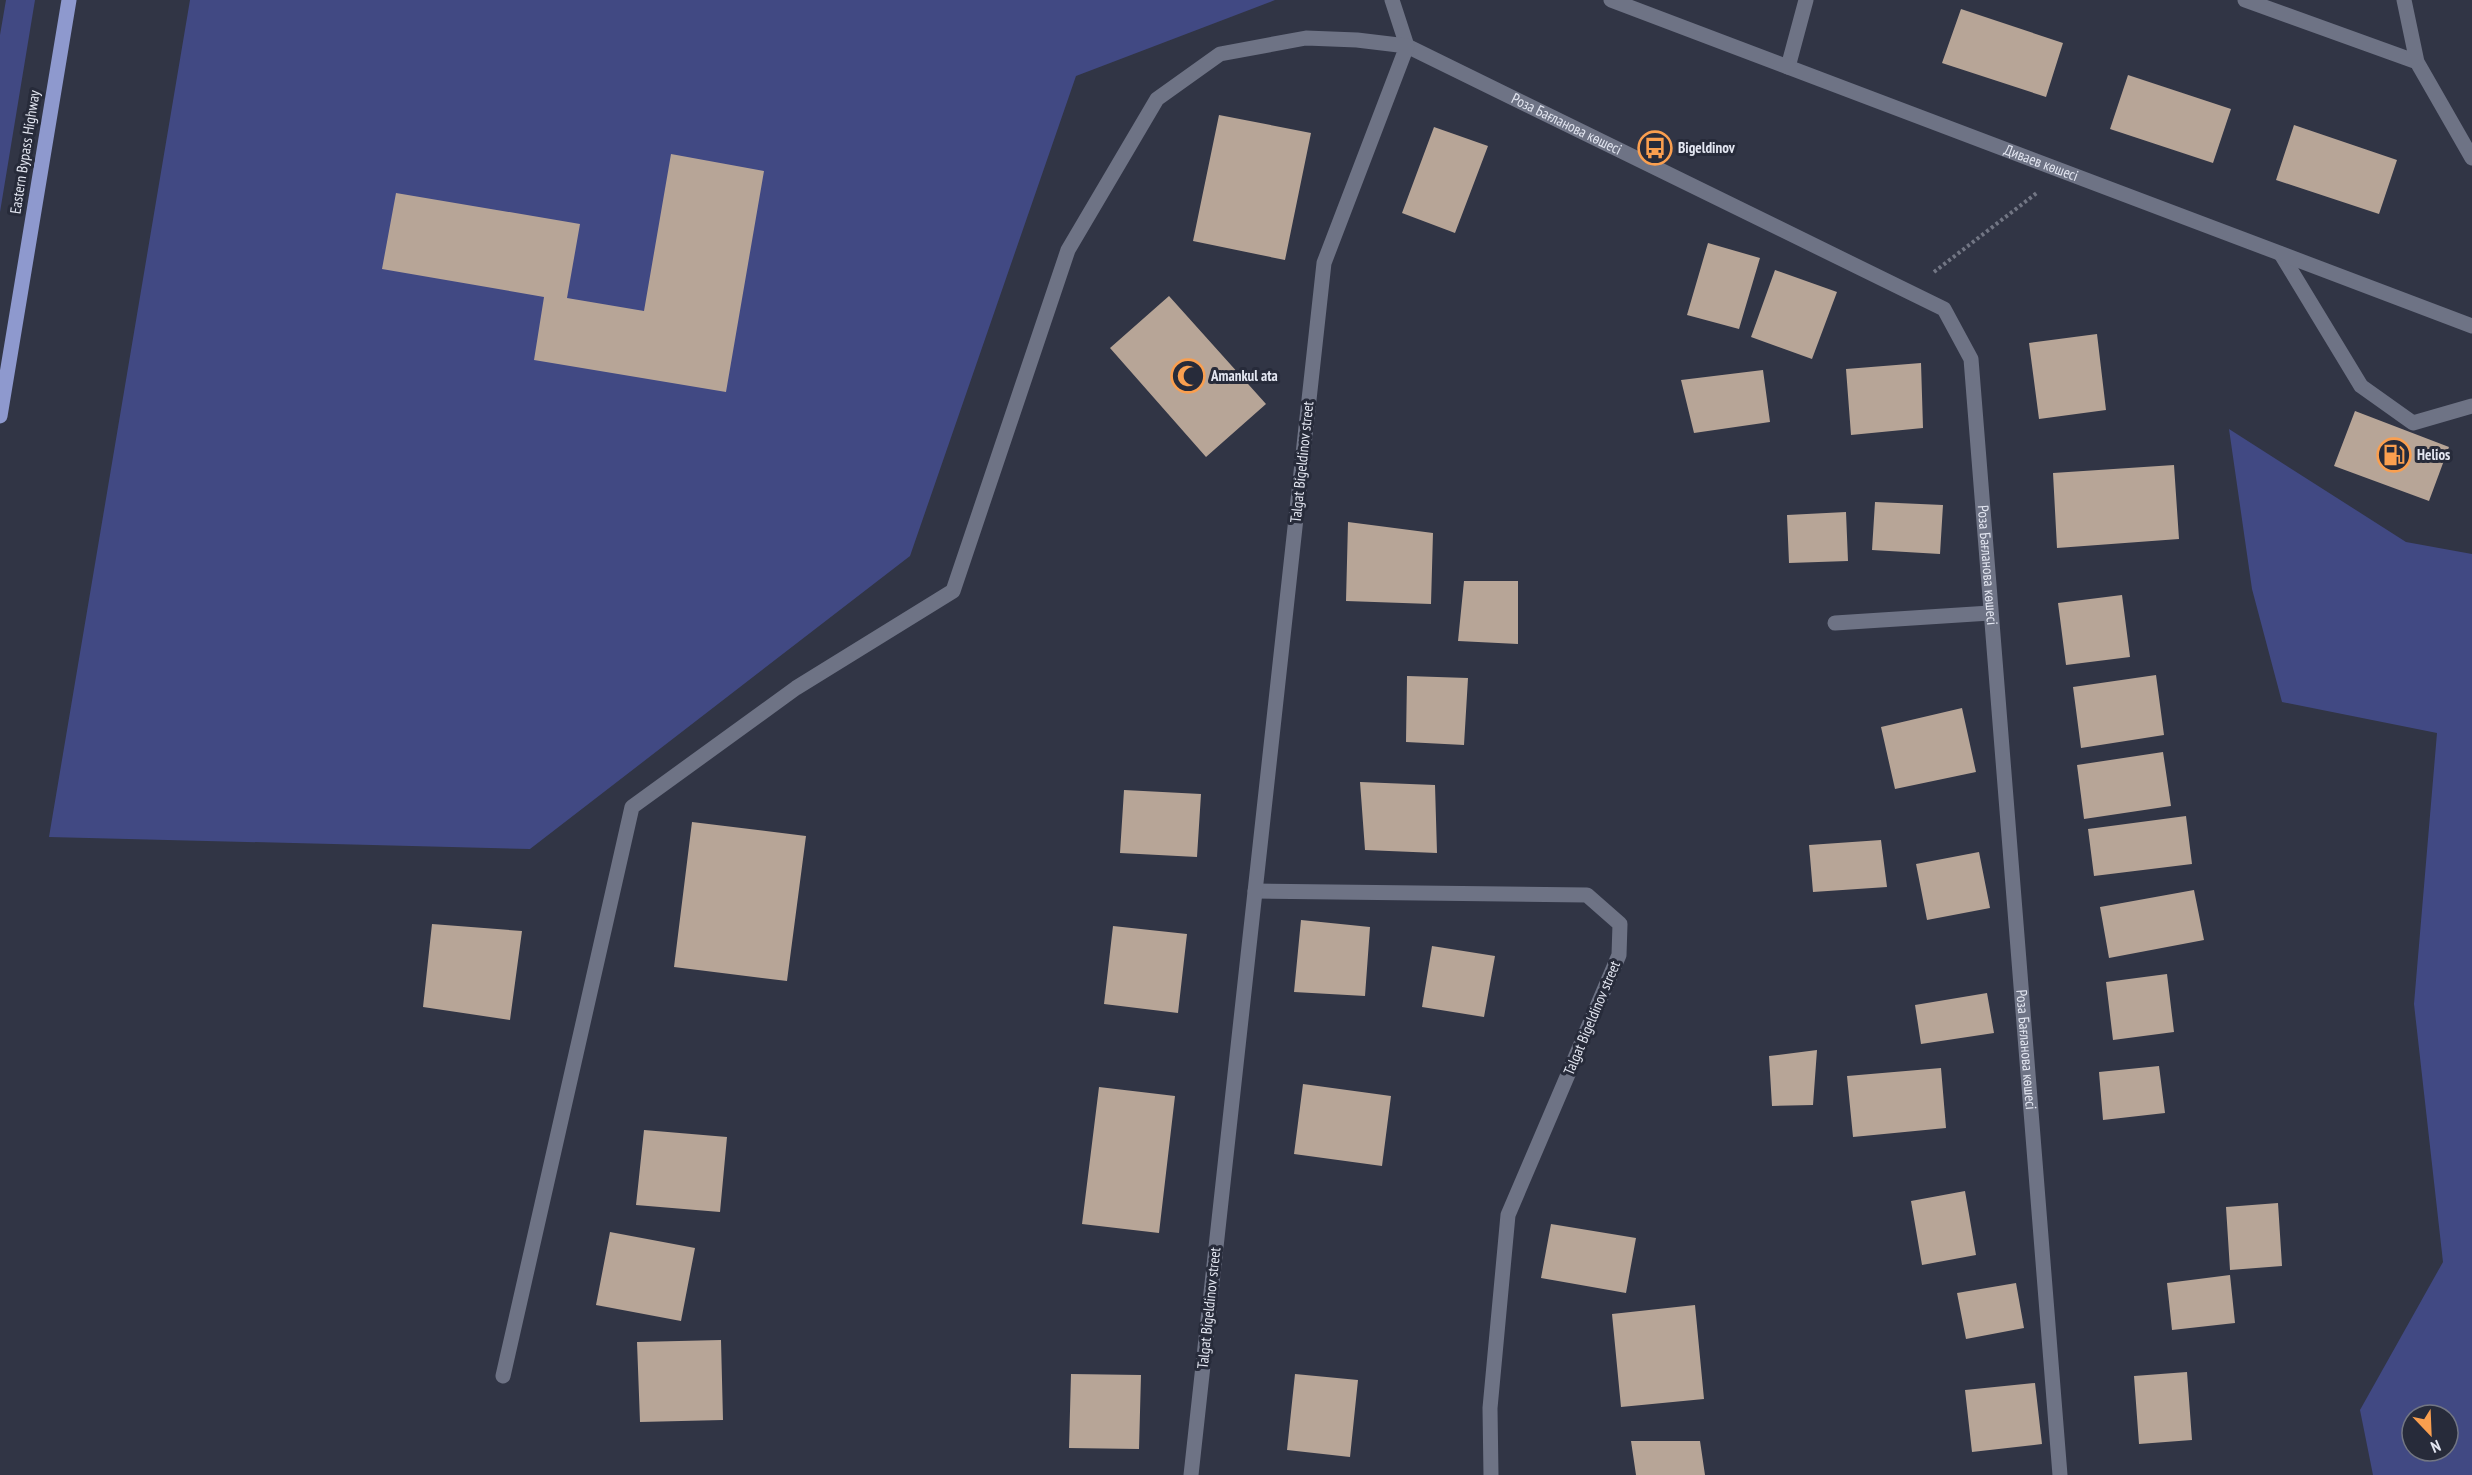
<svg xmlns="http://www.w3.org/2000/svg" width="2472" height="1475" font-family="'PT Sans Narrow',sans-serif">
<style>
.green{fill:#414983;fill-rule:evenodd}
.building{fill:#b7a597}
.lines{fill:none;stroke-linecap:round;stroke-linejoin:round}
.path{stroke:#727684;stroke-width:4;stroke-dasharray:3 3;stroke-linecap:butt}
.lane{stroke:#6e7385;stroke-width:15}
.street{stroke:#6e7385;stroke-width:15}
.secondary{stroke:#6e7385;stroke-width:15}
.primary{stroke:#8e99ce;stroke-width:15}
.labels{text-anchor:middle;stroke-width:6;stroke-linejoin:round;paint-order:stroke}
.street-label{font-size:15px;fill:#e3e6f1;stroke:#272b3a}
.poi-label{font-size:15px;font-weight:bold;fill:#e3e6f1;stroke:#272b3a;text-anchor:start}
</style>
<rect width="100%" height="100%" fill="#313545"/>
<path class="green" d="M6 0H35L0 212V35Z
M190 0H1275L1076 76 910 556 530 849 49 837Z
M2229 429 2406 542 2472 554V1475H2373L2360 1410 2443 1262 2414 1004 2437 733 2282 702 2252 589ZM2412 1415H2448V1451H2412Z"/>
<path class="building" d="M1961 9 2063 43 2046 97 1942 63Z
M2128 75 2231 109 2213 163 2110 129Z
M1219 115 1311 133 1285 260 1193 241Z
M2294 125 2397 160 2379 214 2276 180Z
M1434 127 1488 146 1455 233 1402 213Z
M671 154 764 171 726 392 534 360 544 297 382 269 396 193 580 224 567 298 644 311Z
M1708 243 1760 258 1739 329 1687 315Z
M1775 270 1837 292 1812 359 1751 337Z
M1169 296 1266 404 1206 457 1110 348Z
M2097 334 2106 410 2039 419 2029 343Z
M1921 363 1923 428 1851 435 1846 369Z
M1763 370 1770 422 1694 433 1681 380Z
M2355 411 2449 447 2429 501 2334 466Z
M2174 465 2179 539 2057 548 2053 473Z
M1875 502 1943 505 1940 554 1872 550Z
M1846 512 1848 561 1789 563 1787 515Z
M1348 522 1433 533 1431 604 1346 601Z
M1464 581H1518V644L1458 641Z
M2122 595 2130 657 2066 665 2058 603Z
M2156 675 2164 735 2081 748 2073 687Z
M1407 676 1468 678 1464 745 1406 742Z
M1962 708 1976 772 1895 789 1881 727Z
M2163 752 2171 806 2084 819 2077 765Z
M1360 782 1435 785 1437 853 1365 850Z
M1124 790 1201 794 1197 857 1120 853Z
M2186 816 2192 864 2094 876 2088 829Z
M692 822 806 836 787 981 674 967Z
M1881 840 1887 887 1813 892 1809 845Z
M1979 852 1990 908 1927 920 1916 864Z
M2194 890 2204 940 2109 958 2100 907Z
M1301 920 1370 927 1365 996 1294 992Z
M432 924 522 931 510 1020 423 1007Z
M1113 926 1187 934 1178 1013 1104 1004Z
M1432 946 1495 956 1484 1017 1422 1007Z
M2167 974 2174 1032 2113 1040 2106 982Z
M1987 993 1994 1033 1921 1044 1915 1005Z
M1817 1050 1813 1105 1772 1106 1769 1056Z
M2159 1066 2165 1113 2103 1120 2099 1072Z
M1941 1068 1946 1128 1853 1137 1847 1076Z
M1303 1084 1391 1096 1382 1166 1294 1154Z
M1099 1087 1175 1096 1159 1233 1082 1224Z
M644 1130 727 1137 720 1212 636 1205Z
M1965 1191 1976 1255 1922 1265 1911 1201Z
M2278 1203 2282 1266 2230 1270 2226 1207Z
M1551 1224 1636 1238 1626 1293 1541 1278Z
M610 1232 695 1248 681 1321 596 1305Z
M2230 1275 2235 1323 2172 1330 2167 1283Z
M2016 1283 2024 1328 1966 1339 1957 1293Z
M1695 1305 1704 1399 1621 1407 1612 1314Z
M721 1340 723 1420 640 1422 637 1342Z
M2187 1372 2192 1440 2139 1444 2134 1376Z
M1071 1374 1141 1375 1139 1449 1069 1448Z
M1295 1374 1358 1380 1350 1457 1287 1450Z
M2035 1383 2042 1444 1972 1452 1965 1390Z
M1631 1441H1700L1705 1475H1636Z"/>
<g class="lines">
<path class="path" d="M1934 272 2038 192"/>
<path class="lane" d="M2245 0 2417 62
M2404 0 2417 62 2472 158
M2281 254 2361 386 2413 423 2472 406
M1835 623 1990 613"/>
<g class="street">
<path id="s1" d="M1392 0 1407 46 1944 309 1971 359 2060 1475"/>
<path d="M1788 67 1806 0"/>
<path d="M1255 891 1587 895 1620 924 1619 955 1508 1215 1490 1408 1491 1475"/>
<path d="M503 1376 632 807 796 688 953 591 1068 250 1157 99 1220 54 1306 38 1357 40 1407 46 1324 263 1191 1475"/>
</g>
<path class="secondary" id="s2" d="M1611 0 2472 326"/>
<path class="primary" d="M0 416 69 0"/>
</g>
<defs>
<symbol id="bus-ring" viewBox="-11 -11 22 22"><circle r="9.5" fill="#272b3a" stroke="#fa9f4f" stroke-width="1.5"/><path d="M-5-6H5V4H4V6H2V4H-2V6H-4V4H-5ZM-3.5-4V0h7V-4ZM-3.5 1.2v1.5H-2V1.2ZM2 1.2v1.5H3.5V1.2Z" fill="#fa9f4f"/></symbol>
<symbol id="mosque-ring" viewBox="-11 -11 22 22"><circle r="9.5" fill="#272b3a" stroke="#fa9f4f" stroke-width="1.5"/><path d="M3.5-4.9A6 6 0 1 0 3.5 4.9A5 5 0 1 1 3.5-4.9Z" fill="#fa9f4f"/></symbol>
<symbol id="fuel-ring" viewBox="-11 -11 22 22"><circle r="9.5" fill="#272b3a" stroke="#fa9f4f" stroke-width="1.5"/><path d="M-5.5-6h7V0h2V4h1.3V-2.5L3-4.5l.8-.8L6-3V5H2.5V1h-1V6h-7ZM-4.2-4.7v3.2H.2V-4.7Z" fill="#fa9f4f"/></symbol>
</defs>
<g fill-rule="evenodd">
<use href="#bus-ring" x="1636" y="129" width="38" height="38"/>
<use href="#mosque-ring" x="1169" y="357" width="38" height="38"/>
<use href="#fuel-ring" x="2375" y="436" width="38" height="38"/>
</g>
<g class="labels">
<g class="street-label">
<text dy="5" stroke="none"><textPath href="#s1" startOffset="226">Роза Бағланова көшесі</textPath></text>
<text transform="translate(25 152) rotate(-81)" y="5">Eastern Bypass Highway</text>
<text dy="5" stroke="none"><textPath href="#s2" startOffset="460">Диваев көшесі</textPath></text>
<text transform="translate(1302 462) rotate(-84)" y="5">Talgat Bigeldinov street</text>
<text dy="5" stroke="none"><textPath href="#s1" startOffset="910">Роза Бағланова көшесі</textPath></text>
<text transform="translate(1592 1018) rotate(-67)" y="5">Talgat Bigeldinov street</text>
<text dy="5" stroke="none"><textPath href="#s1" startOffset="1396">Роза Бағланова көшесі</textPath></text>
<text transform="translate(1209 1308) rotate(-84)" y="5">Talgat Bigeldinov street</text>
</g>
<g class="poi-label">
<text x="1678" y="153">Bigeldinov</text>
<text x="1211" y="381">Amankul ata</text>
<text x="2417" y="460">Helios</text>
</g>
</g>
<g transform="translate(2430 1433) rotate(157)"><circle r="28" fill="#272b3a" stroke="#727683" stroke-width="1.5"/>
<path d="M0-4.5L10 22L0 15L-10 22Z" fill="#fa9f4f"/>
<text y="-9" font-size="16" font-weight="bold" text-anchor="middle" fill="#e3e6f1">N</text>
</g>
</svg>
